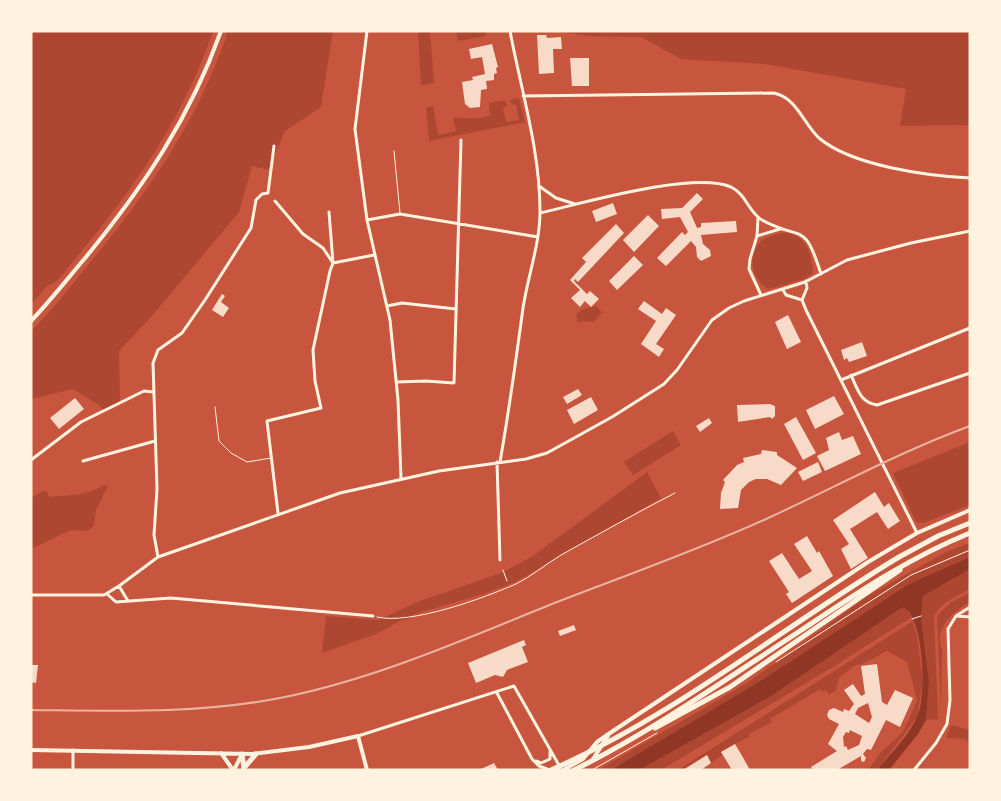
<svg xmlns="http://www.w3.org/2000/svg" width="1001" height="801" font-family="Poppins,sans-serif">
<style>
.green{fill:#ae4732}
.water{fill:#8f3625}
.building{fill:#f7dbc8;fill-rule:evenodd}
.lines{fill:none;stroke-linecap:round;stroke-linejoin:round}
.path{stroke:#fff3e0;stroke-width:1}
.service{stroke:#fff3e0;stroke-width:1}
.minor{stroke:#fff3e0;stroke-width:3}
.secondary{stroke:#fff3e0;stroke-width:4}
.trunk{stroke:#fff3e0;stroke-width:5}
.rail{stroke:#e9b49f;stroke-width:2}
</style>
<rect width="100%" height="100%" fill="#c8553d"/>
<path class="green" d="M31 31H213C179 131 123 202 57 281L46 287 31 305Z
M228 31H333L321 107 285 131 268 170 252 166 239 212 151 317 119 351 120 402 103 410 99 405 73 389 31 399V331C52 311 70 287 88 265 147 194 199 120 228 31Z
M418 31H430L434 83 421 85Z
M456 31H485L486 36 458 41Z
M553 31H970V125L900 126 906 89 765 64 681 59 641 37 590 36Z
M519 98 525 122 429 141 426 108 433 106 438 135 456 131 453 118C465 117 478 121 490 115L489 103 505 100 507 106 503 108 506 122 519 120 516 104 512 105 510 100Z
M780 233C805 231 812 252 813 273L804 279 769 289C752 281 746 255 761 241 766 237 773 235 780 233Z
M596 306 602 312 594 322 584 321 578 323 576 314 583 309Z
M673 431 681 445 633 475 624 462Z
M970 442V505L923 523 916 522 893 473Z
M647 472 661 498 515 582 483 594 412 615 411 618 402 620 376 634 322 653 326 616 378 620 420 601 501 573 533 556Z
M104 485 108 486 96 510 94 525 88 531 71 530 31 549V497L46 490 49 497C67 495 88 496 104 485Z
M970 543V557L909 584 762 680 611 770H598L747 683 868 596 946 552Z
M970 569V589C958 596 939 603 934 617L938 719 926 720 929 681 921 618 923 596Z
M970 592V602C952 612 934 628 942 650L941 707 937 616 950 603Z
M903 607 912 617 828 670 661 770H639L768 698Z
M913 621 917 636 923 681 917 717 877 770H868L882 751 902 733 911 715 917 700 907 662 887 651 862 664 855 665 839 678 836 690 829 695 826 690 822 692 820 689 770 719 772 722 749 734 750 736 721 752 722 755 711 763 707 755 683 770H678Z
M951 725 970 730V743L965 739 946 738Z"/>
<path class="water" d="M970 557V569L923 596 921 618 929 681 926 720 918 734 889 770H877C890 754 909 736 917 717 927 695 923 635 911 615 910 612 905 609 903 607L768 698 639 770H611L762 680 909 584Z"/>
<path class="building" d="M537 35H546L547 38 561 37 562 49H553L554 73 539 74Z
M492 44 498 67 496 68 497 73 494 74V80L486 81 487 89 481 90 480 107 470 108 465 104 462 82 473 80 472 77 485 74 482 57 471 59 469 49Z
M570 58H589V86H572Z
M697 193 703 199 690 212 697 228 701 227V223L736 221 737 232 701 235 703 244 710 250 711 256 701 261 697 257 696 247 691 241 666 266 657 258 682 232 685 235 688 232 680 217 662 219 661 209 682 208Z
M613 203 617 214 596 222 592 211Z
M648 215 659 226 634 252 623 240Z
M616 224 624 233 578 282 575 279 574 281 587 294 590 291 599 299 591 307 585 301 580 307 571 298 580 290 570 280 586 262 582 258Z
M634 256 643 265 617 290 609 281Z
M222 294 225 296 221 302 229 308 223 317 212 310Z
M644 301 662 314 666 308 676 315 656 344 664 349 659 357 641 344 656 321 638 309Z
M788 315 801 342 787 349 775 322Z
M862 342 867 356 849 362 847 358 844 360 841 350Z
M578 389 582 395 567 404 563 397Z
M834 396 844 414 815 429 806 410Z
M591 397 598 410 574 424 567 410Z
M75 398 84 409 59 429 50 418Z
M770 404 775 406V416L772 419 770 417 738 422 737 405Z
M796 417 816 453 803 460 784 424Z
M709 418 712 423 700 432 696 426Z
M839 432 842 440 853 436 861 454 825 471 817 456 829 450 826 438Z
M762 450 777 452V455L797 468 781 485 767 479H756L749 482 741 490 738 508 720 509 721 493 725 482 723 480 737 465 744 462 743 458 761 454Z
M818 462 822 472 803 481 798 472Z
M875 492 884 507 889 503 900 521 888 529 877 512 850 529 868 558 851 569 841 549 849 544 833 520Z
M807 536 817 553 819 551 833 576 792 603 786 594 789 592 769 561 782 553 799 579 812 571 794 544Z
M574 625 576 630 560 636 558 631Z
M524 640 526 645 522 647 528 662 507 670 503 677 495 675 476 683 468 663Z
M877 664 882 702 887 705 895 690 913 698 900 727 886 720 871 750 867 749 863 754 866 758 864 762 861 761V756L837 770H813L811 767 837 751 828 744 839 724 829 719 827 715 829 710 834 708 843 712 844 709 849 711 854 704 844 690 853 684 861 696 865 694 861 666ZM868 703 872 717 869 723 855 714 858 708ZM850 730 862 736 859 745 848 750 846 746 844 747 843 737 846 732 849 733Z
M31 665H38L36 683 31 682Z
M735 744 741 754 750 770H732L721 752Z
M707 755 711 763 701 770H683Z
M494 763 498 770H479Z"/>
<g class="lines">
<path class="path" d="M503 570 507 581
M377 617C411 625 484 598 516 584 532 576 546 564 561 555 599 534 636 513 675 493
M912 619 921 616
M776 662 911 575 970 550
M592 770 657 733"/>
<path class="service" d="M394 151 400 213
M215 407 219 441 231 453 247 462 271 458"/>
<path class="minor" d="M367 31 355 129 367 220 390 320 398 400 401 478
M523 96 774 93C797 98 803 123 819 138 852 166 928 176 970 178
M539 186 556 198 575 204
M275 201 303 234 323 248 333 263
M540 213C583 203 693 171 731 187 746 194 749 213 762 220 803 242 804 220 821 274
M758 218 757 236 750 259 749 269 761 295
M367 220 400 214 538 237
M757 236 780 229
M333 263 374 255
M806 281 807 288 802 300 806 310 917 533
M783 290 786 295 802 300
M387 306 402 303 456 309
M851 375C858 390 860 402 877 405L970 373
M841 380 970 328
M397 382 426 381 454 383 461 140
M31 460 81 422 144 391 153 392
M83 461 155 441
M497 462 500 560
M500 462C509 411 516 360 523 308 528 275 540 244 540 211 540 150 521 90 510 31
M278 513 267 421 321 408 315 381 313 350 330 271 333 263 329 212
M158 557 154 535 157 489 153 363 158 350 182 333 205 300 251 228 256 200 262 194 268 193 274 146
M119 586 128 601
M107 594 116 602 171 598 373 616
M31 595H104L119 586 158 557 340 493 439 471 526 459 547 453 612 417 664 384 677 370 712 320 729 308 744 301 805 282 847 260 911 243 970 231
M957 616 970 617
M497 693 532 759 539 766 547 769
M358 736 514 686 560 767
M73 750V770
M536 761 541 763 550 759V751
M914 770 936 743 947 724 950 700 948 629 956 616 970 607"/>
<path class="secondary" d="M31 321C51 300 68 278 86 257 144 186 190 118 221 31
M31 750 252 754 309 747 358 736 367 770
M221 753 233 770
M593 759 608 736
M234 770 242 754
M546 770H550
M563 770 583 759 597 742 613 731 868 562 917 533 970 510"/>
<path class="trunk" d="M655 728 730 687 900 570
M242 754 244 769
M244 768 256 754
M551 770C676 715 783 627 899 557L938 536 970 523
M574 770C653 731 726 679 800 631 854 595 908 558 970 533"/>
<path class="rail" d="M31 710C114 711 198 714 280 698 376 679 467 638 557 602 627 575 698 550 766 519 834 488 899 452 970 426"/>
</g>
<rect width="1001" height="801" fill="none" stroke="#fff3e0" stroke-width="65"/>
</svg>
